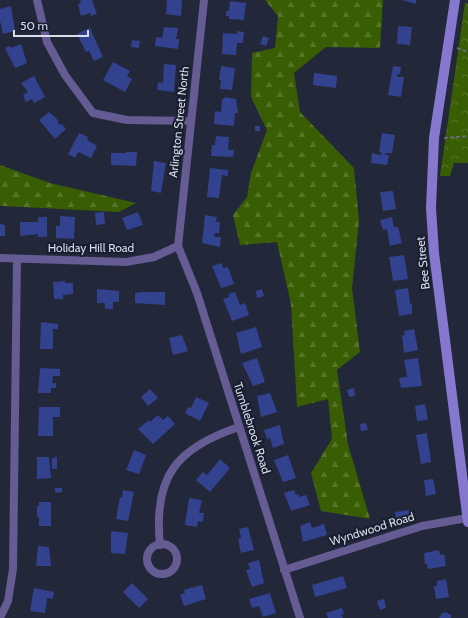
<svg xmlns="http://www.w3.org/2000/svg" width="468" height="618" font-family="Cabin,sans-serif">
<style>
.forest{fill:url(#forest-firs)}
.park{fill:url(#park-crowns)}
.building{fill:#33428e}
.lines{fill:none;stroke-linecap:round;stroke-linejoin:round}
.path{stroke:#676c7d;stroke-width:2;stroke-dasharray:4 2;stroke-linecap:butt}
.street{stroke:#645c92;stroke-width:8}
.secondary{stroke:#8678ce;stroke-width:10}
.labels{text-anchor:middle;stroke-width:4;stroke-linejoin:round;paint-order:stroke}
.street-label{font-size:12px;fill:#d8ddea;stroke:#181e30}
</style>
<defs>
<pattern id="forest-firs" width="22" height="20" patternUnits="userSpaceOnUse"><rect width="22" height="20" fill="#385d02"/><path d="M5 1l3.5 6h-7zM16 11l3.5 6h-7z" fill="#547427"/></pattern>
<pattern id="park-crowns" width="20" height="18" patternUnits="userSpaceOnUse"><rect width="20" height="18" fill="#385d02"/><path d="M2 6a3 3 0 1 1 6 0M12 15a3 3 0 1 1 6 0" fill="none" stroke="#547427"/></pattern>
</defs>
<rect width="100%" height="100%" fill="#22273a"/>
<path class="forest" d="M265 0H383L380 48 326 47 294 73 300 112 354 168 359 221 352 288 360 352 337 370 348 444 370 519 321 511 311 473 332 439 328 399 297 407 291 304 277 242 240 245 233 215 247 197 251 173 267 130 251 97 252 53 275 48 278 16Z
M0 165 50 183 136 203 119 212 2 206H0Z"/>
<path class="park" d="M465 3 468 4V163H454L450 176H440Z"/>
<path class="building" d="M80 0H92L97 14 91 16 90 13 81 16 78 4 81 3Z
M167 0H182L181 16 166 14Z
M402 0H416V4Z
M230 1 246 3 244 20 229 19V16H226V11H229Z
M11 6 15 31 3 34 0 21V9Z
M398 26 412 27 410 45 397 44Z
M164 27 178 28 176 39H179L178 49 155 46 156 37 162 38Z
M90 28 103 57 94 61 89 51 86 52 77 34Z
M237 31 244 32 243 43H237L236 55 222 54 223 33 237 34Z
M263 36 269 38 266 46 260 44Z
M132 40 140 41 139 48 131 47Z
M21 44 27 63 15 68 5 48 10 46 11 48Z
M113 62 130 71 127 76 132 79 125 92 103 80Z
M164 64 176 65 174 92 157 90 158 82 163 83Z
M221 66 235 68 232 90 220 89 221 80H219Z
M393 66 401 67 400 74H398L397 77H404L401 97 388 95Z
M314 73 337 76 336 88 313 85Z
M34 76 45 97 34 103 32 99 26 102 23 95 28 92 21 83Z
M225 97 236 99 238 113H235L234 126 214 124 215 111 221 112 222 99H224Z
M49 112 59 121 57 122 60 125 62 124 66 129 55 139 39 120Z
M255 126H260V131H255Z
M79 133 88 137 87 140 97 146 91 158 78 152 75 158 68 154Z
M382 133 395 135 392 153H386L385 155H389L387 165 371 163 372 153 381 155V152H379Z
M216 136 229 137 228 150H234L233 157 211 156 212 145H215Z
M126 152H137L136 166 111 165V153H126Z
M154 161 166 163 161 193 151 191Z
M210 168 228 170V176L222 175 219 198 207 197Z
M393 191 396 209 383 211 380 192Z
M104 212 105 224 96 225 95 213Z
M138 212 143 225 127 230 122 218Z
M205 215 217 217 216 222H220L219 233H215L214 237H221L220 247 202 243Z
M60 216 75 217 74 239 56 238V226H60Z
M38 217H47V237H38V234L20 236V222H38Z
M392 217 394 227H398L402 243 390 246 387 229 383 230 380 220Z
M0 224 5 225V236H0Z
M404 255 408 279 393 281 389 257Z
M222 263 223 268 228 267 234 284 221 288 212 266Z
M65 281V283H73V294L63 295V299H54L53 282Z
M408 288 410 303 412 304V314L399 316 395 290Z
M97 289 119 291V302H113V309H105V303H97Z
M262 289 264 296 257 298 256 291Z
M143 292H165V305L135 303V293Z
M235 292 240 305 245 303 249 315 232 321 223 299 229 297 228 294Z
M41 322 58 324V329H53V349H40Z
M256 327 262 347 241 354 236 333Z
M414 329 418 350 404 353 402 336 405 335 404 331Z
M182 335 188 351 173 355 169 338Z
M257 358 265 382 253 386 242 363Z
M418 358 422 386 401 388 399 378 407 377 404 360Z
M40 368 60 369V376H53L52 383H56V388H51V393H38Z
M354 388 355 396 349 397 347 390Z
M150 389 158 398 148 406 141 397Z
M270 393 277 412 261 417 257 396Z
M196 397 209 403 200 421 185 413 188 407 191 408Z
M425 404 428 420 417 421 415 406Z
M39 407H60V417H53V436H38Z
M158 415 163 420 168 416 175 424 153 444 138 429 149 420 150 422Z
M366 423 368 430 361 431 360 424Z
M280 425 284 444 273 448 270 438 267 439 264 430Z
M427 433 431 462 421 464 416 435Z
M134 450 146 455 139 474 126 470Z
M288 455 296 478 283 482 274 460Z
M37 457H49L51 478 37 479Z
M57 457V469H52V458Z
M220 459 230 468 210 492 196 480 203 472 207 475Z
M433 479 436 494 426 496 424 480Z
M55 488H62V492L55 493Z
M123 490 134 492 128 521 116 519 120 497 122 498Z
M294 490 296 495 299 494V497L306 495 310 505 291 511 284 493Z
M189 498 202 500 199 513H204L203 522 198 521 197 527 185 525Z
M39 502H51V526H39V517H37V506H39Z
M409 510 410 517 396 519 395 512Z
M310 522 312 528 324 524 327 535 303 542 300 526Z
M248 527 254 550 241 553 238 539 241 538 239 529Z
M111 531 128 533 125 554 111 553Z
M38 546 49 547 51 566H36Z
M439 550 440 555 444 554 446 566 428 569 427 564H425L424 553Z
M259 560 264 583 252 587 246 570 250 569 248 563Z
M343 576 347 588 315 597 312 585Z
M446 579 449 597 436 599 434 586H437V581Z
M132 583 148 599 139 608 123 592Z
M202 585 206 599 184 606 180 595 185 593 184 590 193 587 194 590V587Z
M34 588 54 592 53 599 47 598 45 613 30 611Z
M270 593 276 613 263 617 259 606 252 608 249 599Z
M384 599 386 608 380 610 377 601Z
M342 608 344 614 341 615 343 618H328L326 613Z
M447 612 448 614H451V618H439L442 613Z"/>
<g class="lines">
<path class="path" d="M457 48 468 52
M444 138 468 136"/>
<path class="street" d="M37 0 47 42 65 75 93 113 127 120 191 121
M204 0 178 246 197 293 300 618
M0 258 126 262 154 257 178 246
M147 559a15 15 0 1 1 30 0a15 15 0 1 1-30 0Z
M160 545C153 477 176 448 239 427
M284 570 422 526 467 518
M0 618 8 601 13 569 17 259"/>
<path class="secondary" d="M455 0 434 138 431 208 434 253 468 522"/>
</g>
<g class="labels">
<g class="street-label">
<text transform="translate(179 122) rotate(-84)" y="4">Arlington Street North</text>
<text x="91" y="252">Holiday Hill Road</text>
<text transform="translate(423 263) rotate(-96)" y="4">Bee Street</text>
<text transform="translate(252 428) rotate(72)" y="4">Tumblebrook Road</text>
<text transform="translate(372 529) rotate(-17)" y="4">Wyndwood Road</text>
</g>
</g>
<path d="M14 30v6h74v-6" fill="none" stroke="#d8ddea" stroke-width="2"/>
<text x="20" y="30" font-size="12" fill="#d8ddea" stroke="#181e30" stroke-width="3" paint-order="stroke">50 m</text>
</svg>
